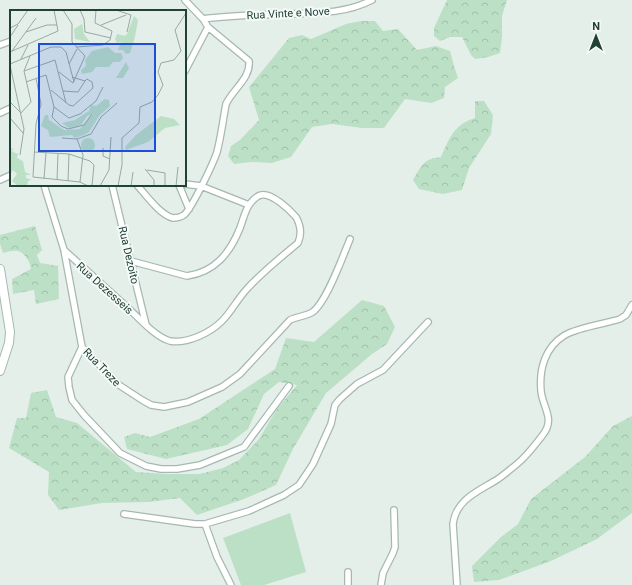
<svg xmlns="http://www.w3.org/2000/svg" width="632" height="585" font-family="Roboto,sans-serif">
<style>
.green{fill:#bce0c5}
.forest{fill:url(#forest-crowns)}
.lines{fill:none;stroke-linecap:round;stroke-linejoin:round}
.street-casing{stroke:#a6b8b1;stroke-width:8}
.secondary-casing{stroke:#a2bbb1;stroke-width:10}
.street{stroke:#fff;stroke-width:5.5}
.secondary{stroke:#fff;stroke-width:8}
.labels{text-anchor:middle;stroke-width:4;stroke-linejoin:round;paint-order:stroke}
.street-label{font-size:11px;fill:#224238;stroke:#f5faf8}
.inset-road{fill:none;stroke:#96aaa3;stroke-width:1}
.view{fill:#1d4ed8;fill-opacity:0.15;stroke:#1d4ed8;stroke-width:2}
.inset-edge{fill:none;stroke:#224238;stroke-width:2}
</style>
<defs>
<pattern id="forest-crowns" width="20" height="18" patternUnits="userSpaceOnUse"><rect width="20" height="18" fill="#bce0c5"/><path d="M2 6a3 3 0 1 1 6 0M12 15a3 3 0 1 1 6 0" fill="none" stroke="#a1c1aa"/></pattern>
</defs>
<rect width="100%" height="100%" fill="#e4efea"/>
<path class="green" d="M290 513 306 572 264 585H241L223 538Z"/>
<path class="forest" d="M447 0H507L502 16V37L500 53 488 57 475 59 471 55 462 37H450L440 41 434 36V28Z
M361 21H375L383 31 398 29 417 50 436 46 450 51 454 66 458 78 445 87 444 98 431 103 405 99 384 128H362L332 124 312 127 291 157 272 163 252 162 234 164 228 156 231 146 240 140 259 120 249 87 289 38 302 35 311 39 346 24Z
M475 101H484L493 115 491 134 469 168 462 190 443 194 419 189 413 180C422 165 423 159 441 157 449 139 454 124 475 118Z
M35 226 42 250 37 255 40 263 58 266 59 299 36 304 34 290 13 294 12 279 31 269C30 262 25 252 17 251 13 250 7 252 3 253L0 244V235Z
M362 300 384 306 395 327 387 344 372 354 326 393 293 449 276 485 244 499 197 515 180 498 149 502 102 503 59 510 48 495 49 472 9 448 17 418H26L31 393 47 390 56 417 77 423 136 472 166 474H200L223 468 239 460 259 439 277 409 297 385 279 382 264 394 248 429 227 445 166 459 127 449 124 437 135 433 150 437 199 419 275 369 286 338 314 342Z
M632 416V513L597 539 551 561 499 580 474 582 472 566 501 537 518 524 531 499 585 457 613 426Z"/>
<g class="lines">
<defs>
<path id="street" d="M203 19C232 15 262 15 291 14 319 13 347 13 372 0
M0 45 11 41
M185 71 208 27
M0 113 11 108
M0 180 11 175
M185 184 201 186 249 205
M44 185 64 250 82 347 119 385 142 400 151 405 164 407 188 402 222 387 240 374 290 320C296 317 305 316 311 313 325 306 343 256 350 239
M112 185 146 325
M137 185C146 195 160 215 173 218 177 218 181 217 184 215 192 208 213 164 217 152 221 137 223 120 226 104 233 89 251 78 249 61L208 27 203 19 185 0
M179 185 189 209
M64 250C85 269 106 288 127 307 138 317 155 337 170 341 187 344 210 333 222 321 231 312 237 300 246 290 261 273 280 258 298 243 302 234 301 226 296 217 290 210 271 192 261 195 256 196 252 201 249 205 245 211 243 220 240 228 230 253 215 272 187 276L131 261
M82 347 68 377 69 387 72 400 84 415 120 453 146 466 161 469H177L200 465 244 447 289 386
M124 514 195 524H205L249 511 284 495 299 485 313 464 331 424 335 405 340 399 357 384 383 370 428 322
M205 524 217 557 231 585
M348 585V572
M381 585 383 573 393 553 395 547 394 510
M457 585 453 524C456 499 479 491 498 479 505 474 511 469 517 464 527 456 534 446 542 436 556 419 543 409 541 391 539 369 545 347 565 335 579 327 604 324 620 319L626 315 632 305"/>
<path id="secondary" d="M0 269 10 332 9 343 0 371"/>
</defs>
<use href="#street" class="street-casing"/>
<use href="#secondary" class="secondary-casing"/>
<use href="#street" class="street"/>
<use href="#secondary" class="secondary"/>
</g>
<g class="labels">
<g class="street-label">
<text transform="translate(288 13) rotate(-3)" y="4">Rua Vinte e Nove</text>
<text transform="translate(129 255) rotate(77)" y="4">Rua Dezoito</text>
<text transform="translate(105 288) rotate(42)" y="4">Rua Dezesseis</text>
<text transform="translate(102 367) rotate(46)" y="4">Rua Treze</text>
</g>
</g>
<g transform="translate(10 10)">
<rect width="176" height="176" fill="#e4efea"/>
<path d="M71 135a7 7 0 1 1 14 0a7 7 0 1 1-14 0Z" fill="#bce0c5"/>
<path d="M124 6 128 10 125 27 120 43 116 44 113 40H108L111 32 107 33 105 29 107 24 115 26 117 24ZM71 8 74 24 80 32 65 29 64 19 72 14ZM98 37 105 43H111L113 48 110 52H103L99 57H86L82 62 72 64 71 60 76 56 75 50 82 41ZM116 52 119 58 113 68H106ZM95 89 99 90 100 96 89 106 79 122 74 125 65 128 62 125 40 127 38 120 31 116 35 105H38L39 110 54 120 70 119 83 104 77 106 71 115 59 118 52 113 65 110 79 101 81 95 86 96ZM151 106 164 109 170 115 155 118 138 132 116 140 115 137 126 125ZM0 138 4 139 1 141 8 144 7 148 13 151 15 162 21 165H16V168L22 170 18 171 17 176H8L2 171 7 164 3 160 0 165Z" fill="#bce0c5"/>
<path class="inset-road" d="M70 0 74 9 75 22 101 28M106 0 121 5 117 22M91 15 116 5M0 18 8 14 18 0M16 22 37 15H47M0 27 8 15M66 37 93 35 100 30 102 21 85 13 86 0M2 41 26 8M0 42 48 21 44 0M11 49 18 35M0 54 41 37H51L56 42 64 72M59 54 67 39M0 55 14 119 10 145M14 61 45 50 56 93M49 62 63 73 75 46 62 32V14L53 0M62 67 75 71M26 68 31 94 26 114 23 167 70 172 78 176M16 72 36 65 44 97 59 108 70 104 86 91 93 77M41 80 59 95 63 96 83 78 82 72 77 69 75 71M53 81 68 82 75 71M0 92 10 102M44 97 42 107 51 116 58 119 74 115 82 104M11 103 21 92 14 61 20 46M0 108 13 123M52 128 67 129 81 124 91 107 107 93M67 129 73 145 70 172M93 138V146L100 149M24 142 59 144 80 151 84 155 82 176M135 159 144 170V176M137 160 155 163V176M34 169 36 143M47 170 48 144M58 171 59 144M90 176 99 160 101 127M108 176 112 155V128L129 113 130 97 142 92 148 85 153 75 148 62 151 53 164 50 171 41 165 20 176 3M121 176 123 162M166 176 168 157"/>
<path class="view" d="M29 34H145V141H29Z"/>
<rect width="176" height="176" class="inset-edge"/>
</g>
<g transform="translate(596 36)" stroke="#f5faf8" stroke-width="3" paint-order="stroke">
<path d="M0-3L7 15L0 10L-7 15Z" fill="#224238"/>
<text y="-6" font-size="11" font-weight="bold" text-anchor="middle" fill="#224238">N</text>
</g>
</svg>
